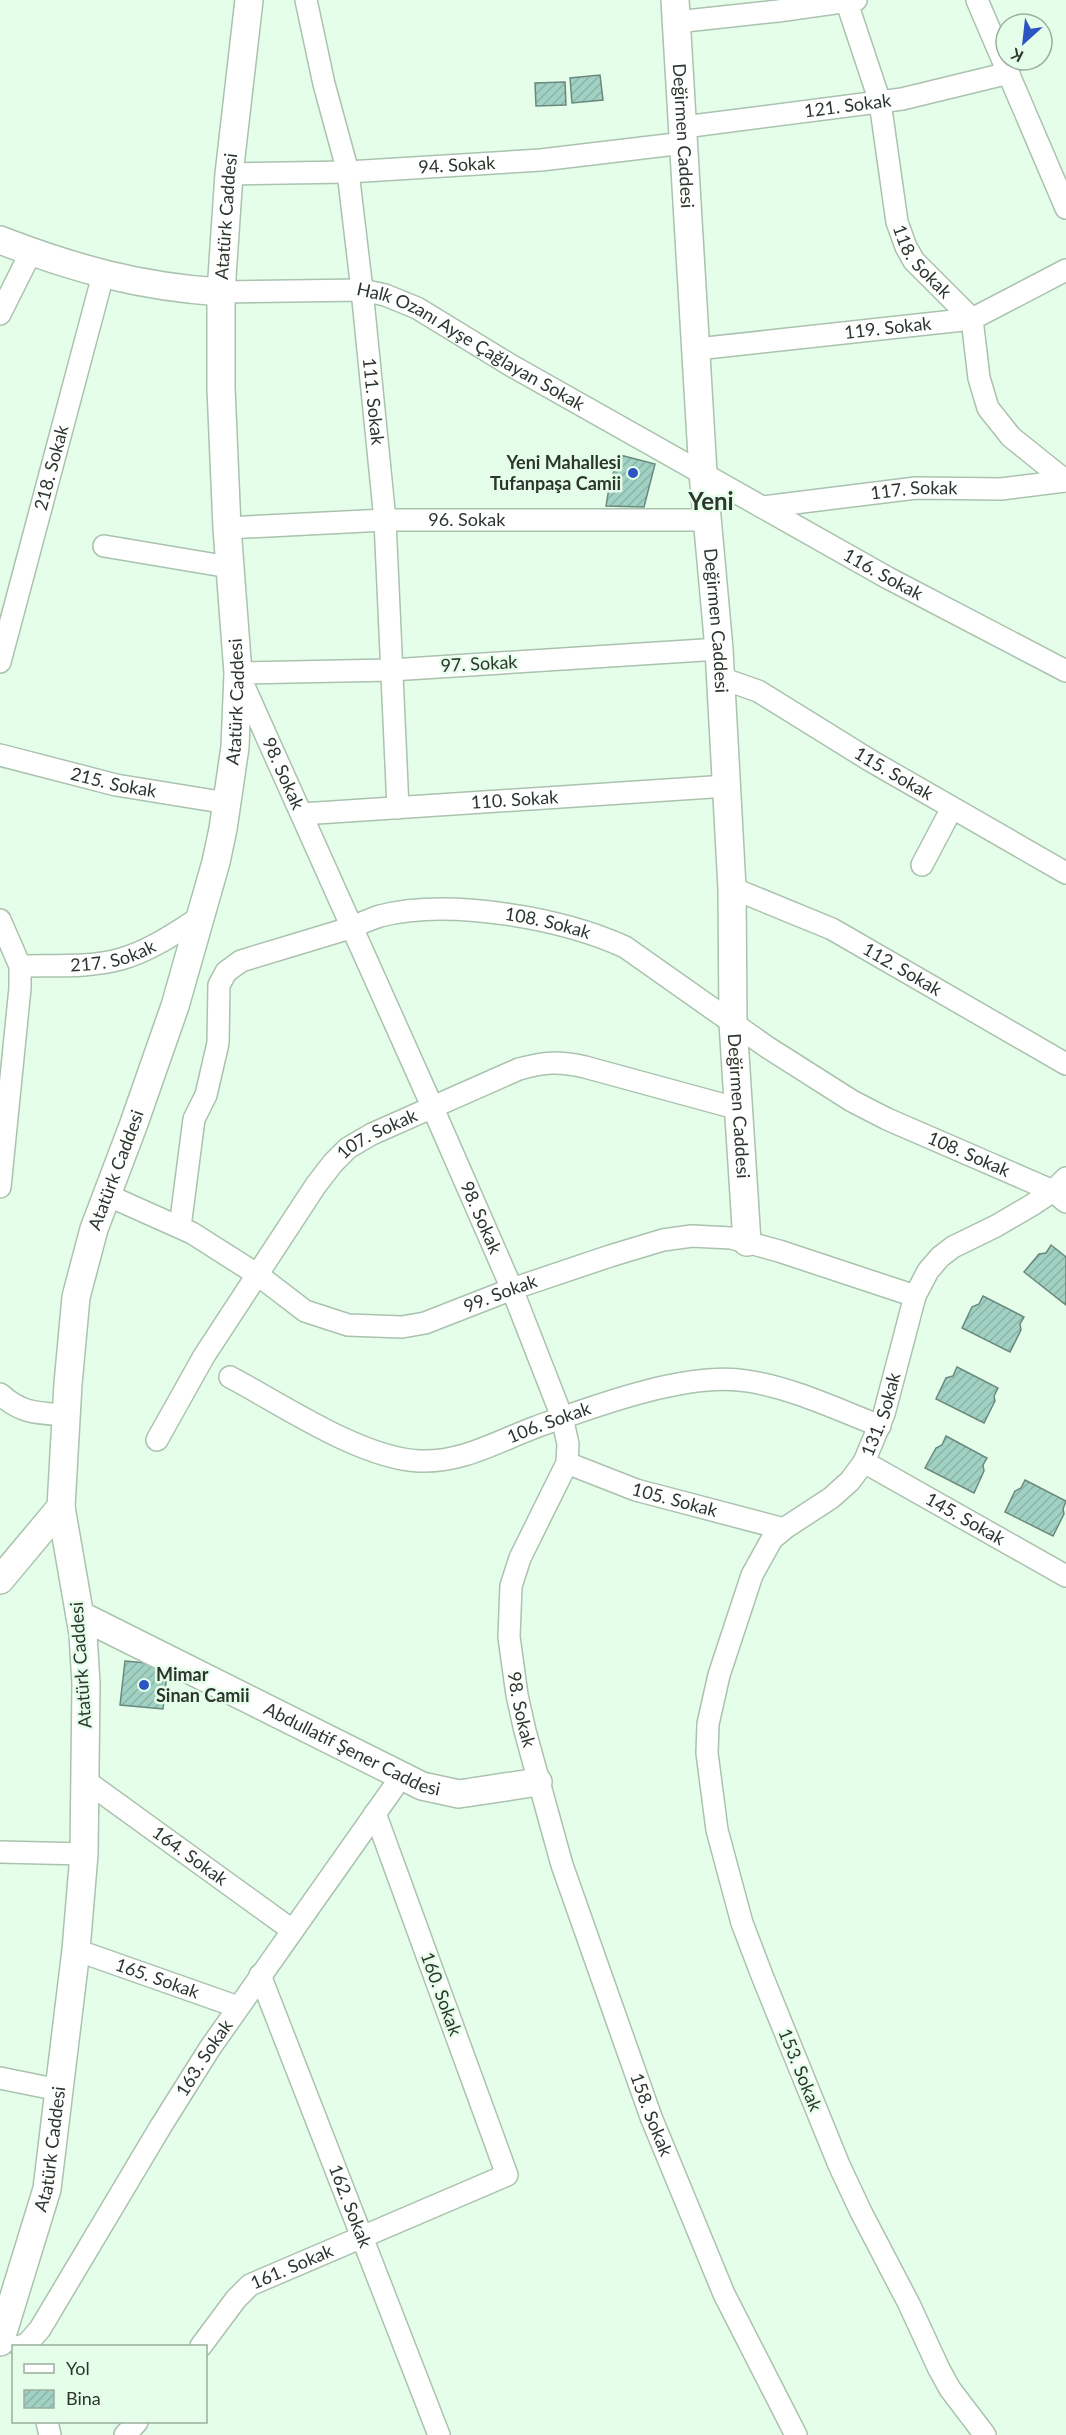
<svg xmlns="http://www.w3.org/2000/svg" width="1066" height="2435" font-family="Lato,sans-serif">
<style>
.building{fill:url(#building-hatch);stroke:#69887e;stroke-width:1.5}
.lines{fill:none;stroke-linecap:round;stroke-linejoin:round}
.minor-casing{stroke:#aac2ae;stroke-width:24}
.tertiary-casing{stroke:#aac2ae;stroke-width:30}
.minor{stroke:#fff;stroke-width:21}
.tertiary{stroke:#fff;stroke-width:27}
.poi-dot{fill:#2c54c3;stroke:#e5fee9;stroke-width:2}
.labels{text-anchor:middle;stroke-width:5;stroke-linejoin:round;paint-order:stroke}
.street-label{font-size:18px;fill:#2c362e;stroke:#e5fee9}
.poi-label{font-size:18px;font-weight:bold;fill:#2c362e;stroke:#e5fee9;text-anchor:end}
.district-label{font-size:24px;font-weight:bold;fill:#2c362e;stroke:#e5fee9}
</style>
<defs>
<pattern id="building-hatch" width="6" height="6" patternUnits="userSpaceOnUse" patternTransform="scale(1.5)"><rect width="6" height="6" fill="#a1d1c2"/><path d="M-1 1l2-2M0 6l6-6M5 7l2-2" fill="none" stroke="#8bb4a7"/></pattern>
</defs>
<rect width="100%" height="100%" fill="#e5fee9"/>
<path class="building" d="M600 75 603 100 572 103 570 78Z
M565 82 566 105 536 106 535 83Z
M620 455 655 464 644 507 606 506 610 482Z
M1051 1245 1066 1257V1305L1024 1272 1039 1254 1046 1253Z
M983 1296 1024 1317 1020 1324 1021 1330 1010 1352 962 1328 972 1307 979 1304Z
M957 1367 998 1388 994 1396 995 1401 984 1423 936 1399 946 1378 953 1376Z
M946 1436 987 1458 983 1465 984 1471 974 1493 925 1468 936 1448 942 1445Z
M1025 1480 1066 1501 1063 1509 1064 1514 1053 1536 1005 1512 1015 1491 1021 1488Z
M125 1661 168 1665 163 1709 120 1705Z"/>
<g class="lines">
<defs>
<g id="minor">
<path id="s1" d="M306 0 324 84 348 172 362 290 385 520 398 808"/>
<path id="s2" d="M846 0 880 102 897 222 906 247 914 261 972 319 979 378 988 408 1011 437 1066 481"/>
<path d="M977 0 1066 208"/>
<path d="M676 22 778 11 856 0"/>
<path id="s3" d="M684 127 902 99 1009 73"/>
<path id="s4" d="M229 174 348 172 541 160 684 143"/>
<path id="s5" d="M221 292 362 290 385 295 417 308 512 366 888 578 1066 671"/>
<path d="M0 314 31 252"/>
<path id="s6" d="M697 349 972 319 1066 270"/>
<path id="s7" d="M762 507 916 488 1001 489 1066 481"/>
<path id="s8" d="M227 528 385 520H707"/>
<path d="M104 546 229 567"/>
<path id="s9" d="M719 649 391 670 238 673 432 1106 512 1289 562 1417 568 1444 567 1463 520 1558 511 1586 509 1637 517 1695 525 1731 562 1865 651 2117 724 2294 796 2435"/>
<path id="s10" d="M0 662 103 275"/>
<path id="s11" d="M721 678 758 691 871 761 1066 873"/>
<path id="s12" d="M0 755 116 785 227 803"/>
<path id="s13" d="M302 814 727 786"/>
<path d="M922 865 952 808"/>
<path id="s14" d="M732 888 832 929 1066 1064"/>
<path d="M0 920 20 966V988L0 1187"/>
<path id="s15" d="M20 966C53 965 89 968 121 959 150 951 175 933 199 918"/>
<path id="s16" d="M107 1195 192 1233 258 1275 305 1311 348 1325 402 1327 425 1323 512 1289 610 1256 663 1240 692 1236 731 1238 779 1251 915 1296"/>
<path id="s17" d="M180 1227 194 1119 206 1095 218 1043 219 985 226 972 241 961C277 950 314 939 350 928 360 924 370 919 380 916 449 898 561 918 625 947L767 1047 852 1101 887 1119 1053 1191 1066 1202"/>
<path id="s18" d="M230 1377C283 1405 360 1458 419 1461 462 1463 498 1441 536 1427 592 1407 687 1371 747 1381 793 1388 836 1409 880 1426"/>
<path d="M0 1394C22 1414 38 1413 66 1415"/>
<path id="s19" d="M157 1440 204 1356 316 1185 333 1163 348 1148 372 1134 519 1069C545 1062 558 1061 585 1067L739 1109"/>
<path id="s20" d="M864 1462 1066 1576"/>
<path id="s21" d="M567 1463 636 1490 784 1529"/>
<path id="s22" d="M86 1781 292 1930"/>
<path d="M0 1852 84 1854"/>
<path id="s23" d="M76 1950 238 2007"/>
<path id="s24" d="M260 1975 439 2435"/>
<path d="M0 2078 59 2090"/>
<path id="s25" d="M20 2346 27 2344 40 2329 161 2126 210 2048 401 1777"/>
<path id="s26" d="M201 2346 236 2299 250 2285 507 2175 375 1813"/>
<path d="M47 2422 50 2435"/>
<path d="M125 2435 137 2422"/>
<path id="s27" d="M985 2435 950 2389 939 2369 909 2304 861 2212 839 2165 763 1978 742 1923 717 1830 707 1753 708 1724 719 1675 752 1575 772 1539 785 1528 831 1498 850 1481 864 1462 884 1414 915 1296 928 1271 940 1257 953 1247 996 1226 1032 1205 1053 1191 1066 1178"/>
</g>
<g id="tertiary">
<path id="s28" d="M675 0 703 473 719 649 732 888 733 1023 747 1242"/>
<path d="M0 240C75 269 141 287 221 292"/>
<path d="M0 1580 61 1507"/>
<path id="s29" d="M80 1615 422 1786 459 1794 538 1782"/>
<path id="s30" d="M0 2342 47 2189 76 1950 84 1854 86 1684 83 1634 61 1507 68 1384 76 1297 94 1229 133 1126 175 1006 216 862 223 829 235 747 238 673 227 528 221 388V292L229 174 249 0"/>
</g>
</defs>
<use href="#minor" class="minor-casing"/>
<use href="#tertiary" class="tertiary-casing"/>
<use href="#minor" class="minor"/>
<use href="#tertiary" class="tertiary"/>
</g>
<g class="poi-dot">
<circle cx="633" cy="473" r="6"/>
<circle cx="144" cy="1685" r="6"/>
</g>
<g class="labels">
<g class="street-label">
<text dy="6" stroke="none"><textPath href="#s3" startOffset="165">121. Sokak</textPath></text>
<text dy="6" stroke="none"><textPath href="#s28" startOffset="136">Değirmen Caddesi</textPath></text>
<text dy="6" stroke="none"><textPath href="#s4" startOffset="228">94. Sokak</textPath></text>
<text dy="6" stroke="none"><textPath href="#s30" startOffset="2162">Atatürk Caddesi</textPath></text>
<text dy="6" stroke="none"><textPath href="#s2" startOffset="276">118. Sokak</textPath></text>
<text dy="6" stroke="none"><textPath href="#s6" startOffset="192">119. Sokak</textPath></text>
<text dy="6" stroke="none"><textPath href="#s5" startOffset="264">Halk Ozanı Ayşe Çağlayan Sokak</textPath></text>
<text dy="6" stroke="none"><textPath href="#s1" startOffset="408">111. Sokak</textPath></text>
<text dy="6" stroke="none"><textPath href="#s10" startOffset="201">218. Sokak</textPath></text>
<text dy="6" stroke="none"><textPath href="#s7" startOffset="153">117. Sokak</textPath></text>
<text dy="6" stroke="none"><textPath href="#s8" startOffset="240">96. Sokak</textPath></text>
<text dy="6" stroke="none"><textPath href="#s5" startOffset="736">116. Sokak</textPath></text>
<text dy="6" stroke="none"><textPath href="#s28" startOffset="622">Değirmen Caddesi</textPath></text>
<text transform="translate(479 664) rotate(-3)" y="6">97. Sokak</text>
<text dy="6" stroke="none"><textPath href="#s30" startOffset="1676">Atatürk Caddesi</textPath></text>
<text dy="6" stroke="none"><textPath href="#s9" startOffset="592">98. Sokak</textPath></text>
<text dy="6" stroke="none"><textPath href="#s11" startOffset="198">115. Sokak</textPath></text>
<text dy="6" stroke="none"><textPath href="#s12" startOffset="117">215. Sokak</textPath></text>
<text dy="6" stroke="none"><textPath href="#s13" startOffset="213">110. Sokak</textPath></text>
<text dy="6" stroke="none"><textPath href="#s17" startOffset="596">108. Sokak</textPath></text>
<text dy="6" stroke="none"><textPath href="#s15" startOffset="94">217. Sokak</textPath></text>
<text dy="6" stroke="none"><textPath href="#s14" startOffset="189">112. Sokak</textPath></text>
<text dy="6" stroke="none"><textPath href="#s28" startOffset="1108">Değirmen Caddesi</textPath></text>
<text dy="6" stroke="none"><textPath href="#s19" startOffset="382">107. Sokak</textPath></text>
<text dy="6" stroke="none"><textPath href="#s17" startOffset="1080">108. Sokak</textPath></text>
<text dy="6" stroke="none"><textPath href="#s30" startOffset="1190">Atatürk Caddesi</textPath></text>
<text dy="6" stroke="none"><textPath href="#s9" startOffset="1078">98. Sokak</textPath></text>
<text dy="6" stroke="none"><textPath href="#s16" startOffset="434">99. Sokak</textPath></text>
<text dy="6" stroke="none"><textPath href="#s27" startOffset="1140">131. Sokak</textPath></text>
<text dy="6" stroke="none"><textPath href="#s18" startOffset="345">106. Sokak</textPath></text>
<text dy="6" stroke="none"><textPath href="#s21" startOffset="114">105. Sokak</textPath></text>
<text dy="6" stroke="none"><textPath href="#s20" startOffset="116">145. Sokak</textPath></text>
<text transform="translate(81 1665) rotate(-94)" y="6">Atatürk Caddesi</text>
<text dy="6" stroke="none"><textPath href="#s9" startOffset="1600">98. Sokak</textPath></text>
<text dy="6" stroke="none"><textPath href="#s29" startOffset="304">Abdullatif Şener Caddesi</textPath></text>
<text dy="6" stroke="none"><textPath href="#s22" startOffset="128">164. Sokak</textPath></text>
<text dy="6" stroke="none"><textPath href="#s23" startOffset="86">165. Sokak</textPath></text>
<text transform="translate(441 1994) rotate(70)" y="6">160. Sokak</text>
<text dy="6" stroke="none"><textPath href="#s25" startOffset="344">163. Sokak</textPath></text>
<text transform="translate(800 2070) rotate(68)" y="6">153. Sokak</text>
<text dy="6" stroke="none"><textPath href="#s9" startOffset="2026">158. Sokak</textPath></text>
<text dy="6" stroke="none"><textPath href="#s30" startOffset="200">Atatürk Caddesi</textPath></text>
<text dy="6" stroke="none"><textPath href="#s24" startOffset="248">162. Sokak</textPath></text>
<text dy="6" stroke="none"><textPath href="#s26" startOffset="124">161. Sokak</textPath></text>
</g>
<g class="poi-label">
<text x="621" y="469">Yeni Mahallesi<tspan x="621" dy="21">Tufanpaşa Camii</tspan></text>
<text x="156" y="1681" text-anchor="start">Mimar<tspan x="156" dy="21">Sinan Camii</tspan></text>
</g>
<g class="district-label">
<text x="711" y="510">Yeni</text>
</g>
</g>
<rect x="12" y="2345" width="195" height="78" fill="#e5fee9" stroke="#9bae9e" stroke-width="1.5"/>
<rect x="24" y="2364" width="30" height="9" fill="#ffffff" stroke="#9bae9e" stroke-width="1.5"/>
<text x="66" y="2375" font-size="18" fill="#2c362e">Yol</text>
<rect x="24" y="2390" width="30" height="18" fill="url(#building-hatch)" stroke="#9bae9e" stroke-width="1.5"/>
<text x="66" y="2405" font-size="18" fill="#2c362e">Bina</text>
<g transform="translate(1024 42) rotate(207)"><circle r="28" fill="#e5fee9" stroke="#9bae9e" stroke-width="1.5"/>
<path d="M0-4.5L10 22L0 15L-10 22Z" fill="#2c54c3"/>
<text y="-9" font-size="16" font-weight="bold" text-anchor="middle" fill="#2c362e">K</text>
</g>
</svg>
